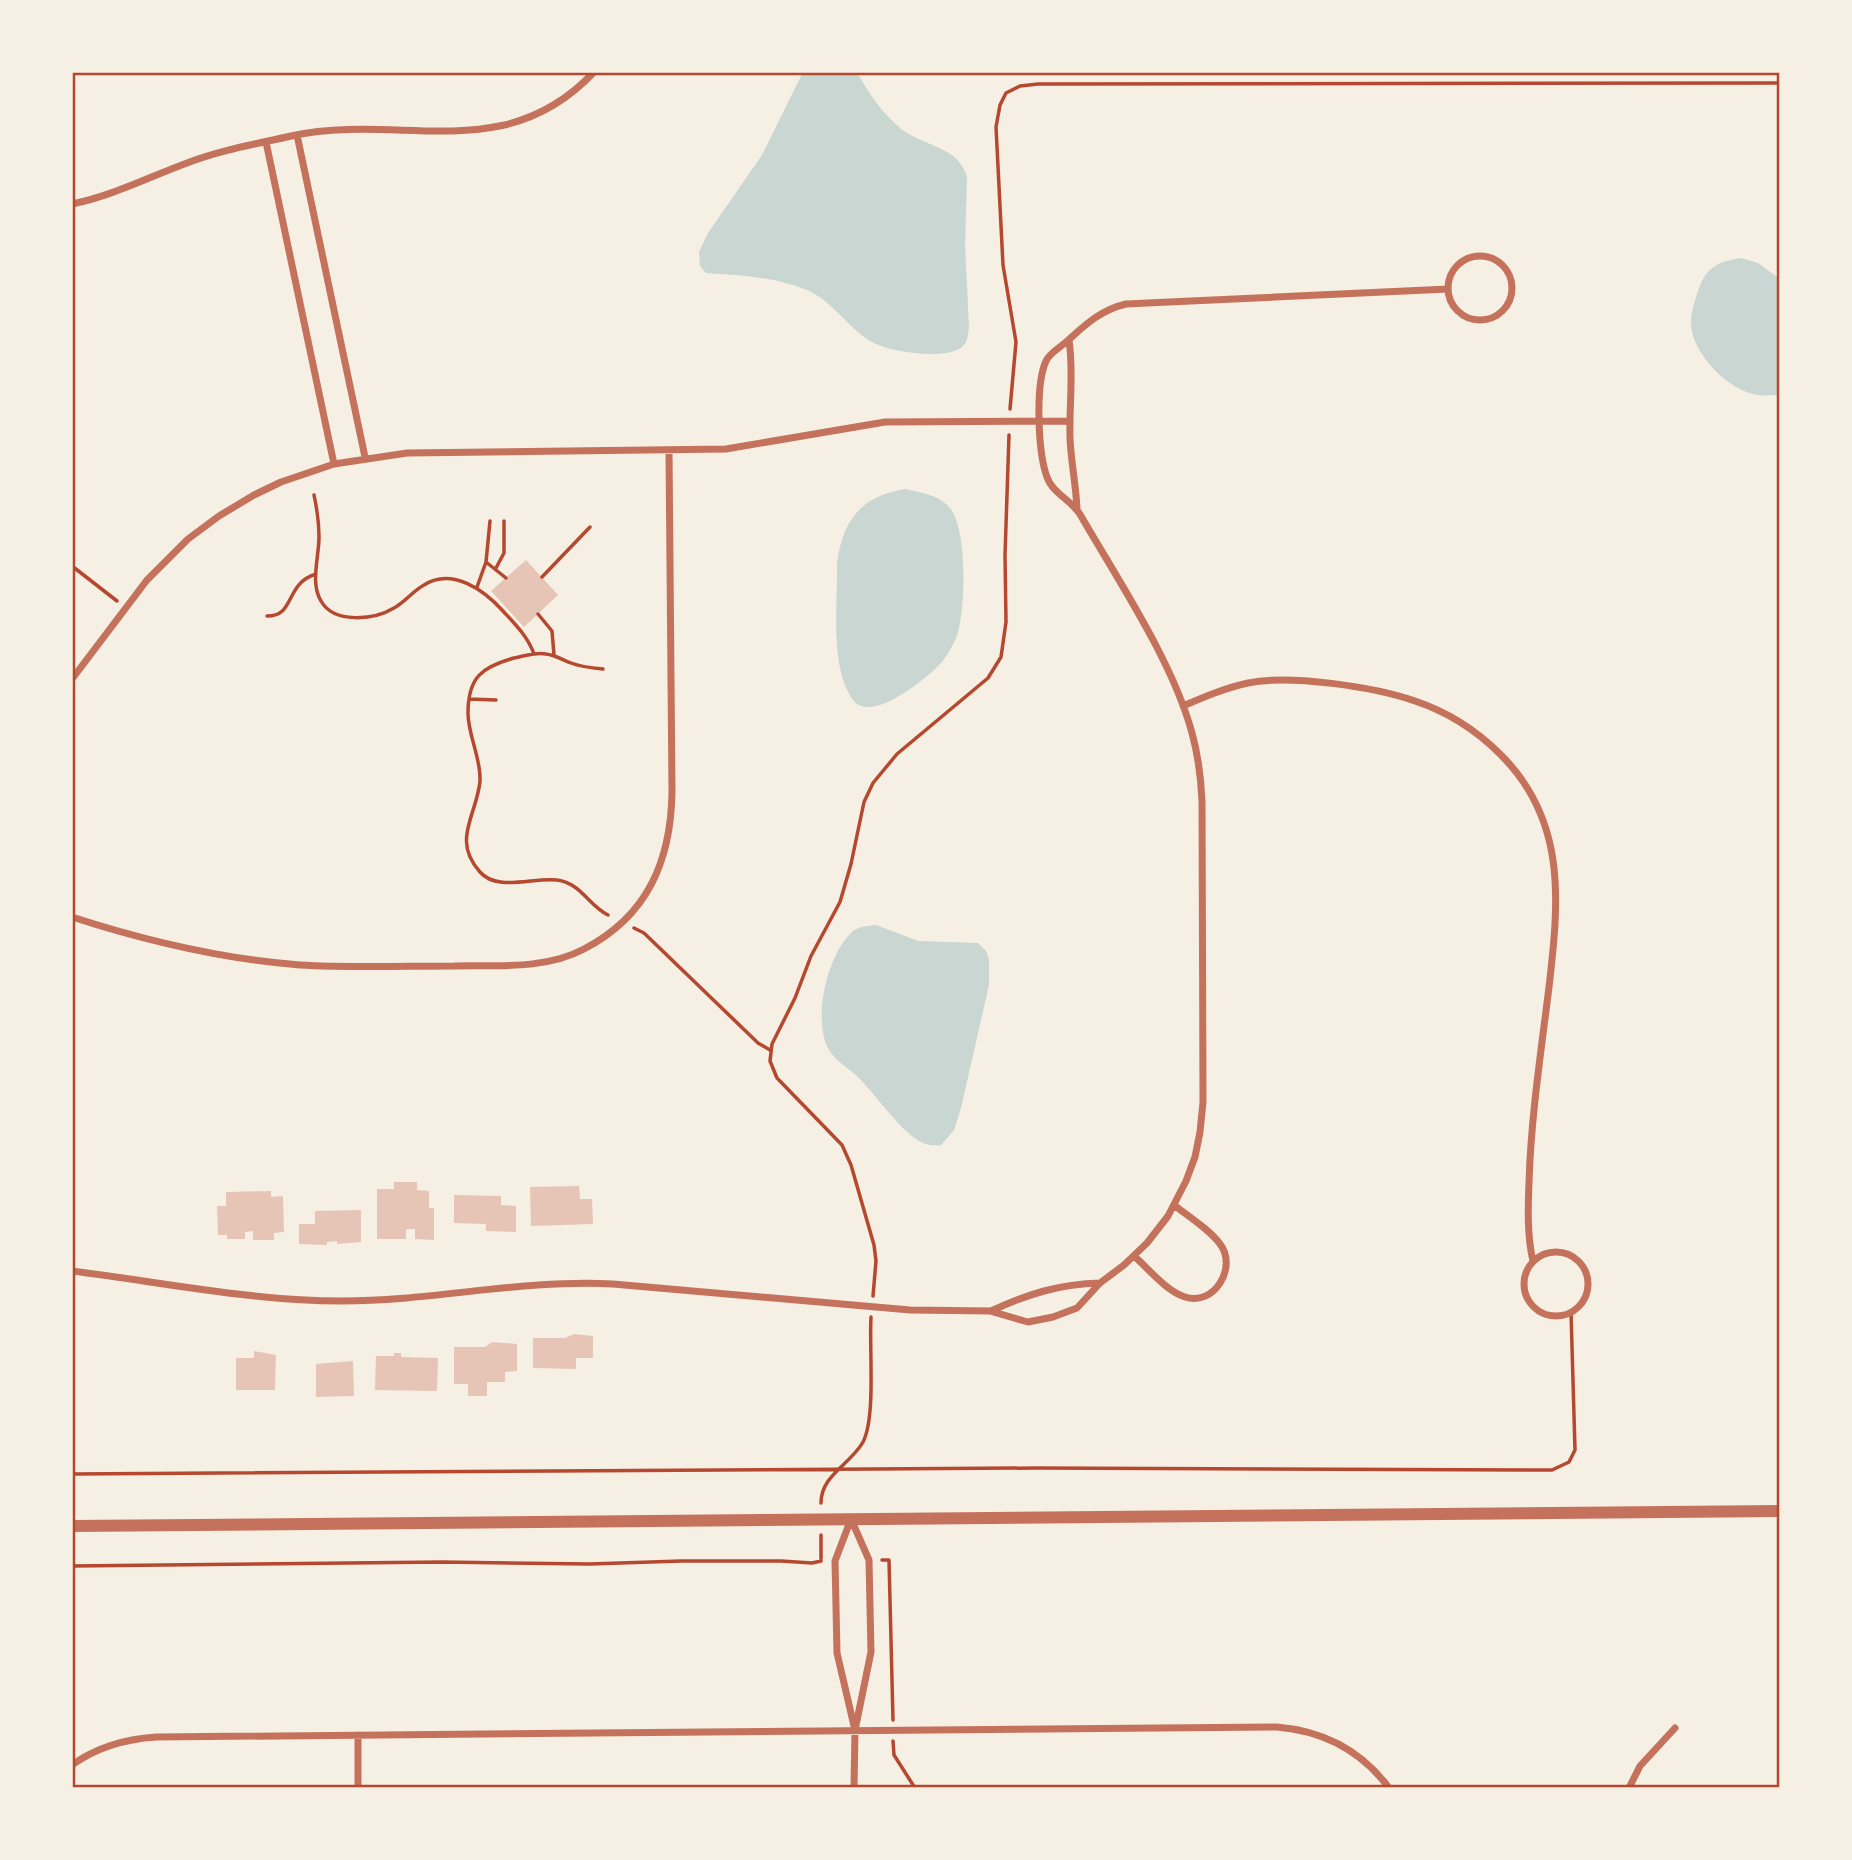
<svg xmlns="http://www.w3.org/2000/svg" width="1852" height="1860" font-family="Bitter,serif">
<style>
.water{fill:#c9d6d2}
.building{fill:#e6c5b7}
.lines{fill:none;stroke-linecap:round;stroke-linejoin:round}
.path{stroke:#b5482f;stroke-width:3.5}
.minor{stroke:#c5725c;stroke-width:7}
.tertiary{stroke:#c5725c;stroke-width:12}
.neatline{fill:none;stroke:#b5482f;stroke-width:2.5}
</style>
<rect width="100%" height="100%" fill="#f6efe4"/>
<path class="water" d="M803 72H857C867 91 883 114 900 128 923 147 958 145 967 177L965 246 969 327C968 334 968 341 963 346 948 361 891 352 874 343 849 330 833 301 807 290 775 277 740 275 706 273L700 266 699 252 708 233 762 155Z
M1741 258 1758 263 1780 279V395C1773 395 1765 396 1758 395 1729 391 1692 354 1691 324 1690 315 1694 306 1696 297 1705 269 1712 263 1741 258Z
M905 489C919 492 939 495 949 507 968 526 966 614 956 638 952 647 946 658 939 665 925 680 870 724 853 700 829 666 838 603 837 563 843 520 861 496 905 489Z
M876 925 918 941 978 943 986 951 989 960V985L961 1108 954 1130 941 1145C932 1146 924 1145 916 1139 897 1126 875 1094 857 1076 848 1068 835 1060 829 1050 812 1020 827 956 851 933 858 926 867 926 876 925Z"/>
<path class="building" d="M526 560 558 595 524 627 491 591Z
M394 1182H417V1190L429 1191V1208H434V1240L415 1239V1229H406V1239H377V1189H394Z
M579 1186 580 1199H592L593 1224 531 1226 530 1187Z
M271 1191V1197L283 1196 284 1232 274 1233V1240H253V1231L245 1232V1239H227V1235H218L217 1206H226V1192Z
M454 1195 501 1196V1205L516 1206V1232L486 1231V1224L454 1223Z
M361 1210V1242L337 1244V1241L327 1242V1245L299 1244V1224H315V1211Z
M574 1334 593 1336V1358H576V1369L533 1368V1338H565Z
M492 1342 517 1344V1371L505 1372V1382H487V1396H468V1384H454V1347H485Z
M254 1351 276 1355 275 1390H236V1358H254Z
M394 1353H401V1357L438 1358 437 1391 375 1390 376 1356H394Z
M353 1361 354 1396 316 1397V1364Z"/>
<g class="lines">
<path class="path" d="M1010 409 1016 342 1003 265 996 127 1000 105 1006 93 1020 86 1038 84 1780 83
M314 495C317 509 319 523 319 537 319 557 310 583 321 601 334 624 374 620 394 608 405 602 413 591 424 585 452 567 484 590 503 611 515 624 528 637 534 654
M486 562 506 578
M72 566 117 601
M496 568 504 553V521
M542 577 590 527
M477 587 486 562 490 521
M538 614 552 631 554 655
M267 616C296 616 284 584 316 574
M603 669C592 668 581 667 571 663 563 660 555 655 546 654 536 652 524 656 514 658 482 667 468 677 468 713 468 736 481 757 480 781 477 815 451 840 480 872 497 892 534 877 557 880 581 883 589 906 608 915
M469 699 496 700
M634 928 644 933 758 1043 770 1050
M873 1296 876 1261 874 1245 851 1165 842 1145 777 1078 770 1061 772 1044 795 998 811 956 840 902 851 864 864 802 873 783 897 754 988 678 1001 657 1006 622 1005 555 1009 435
M72 1474 1037 1468 1552 1470 1569 1462 1575 1450 1571 1312
M821 1503C821 1475 850 1465 863 1442 876 1417 869 1348 871 1317
M821 1559V1535
M882 1560H889L893 1720
M72 1566 442 1562 590 1564 681 1561H781L812 1563 821 1561
M893 1741 894 1755 915 1788"/>
<path class="minor" d="M297 135 365 457
M266 142 334 464
M72 204C112 196 149 177 187 163 221 150 256 144 291 136 401 112 504 168 594 72
M1448 288a32 32 0 1 1 64 0a32 32 0 1 1-64 0Z
M1069 340C1074 372 1069 405 1070 438 1071 462 1076 485 1077 509
M72 679 147 580 188 539 219 516 254 495 281 482 334 464 407 453 726 449 885 422 1070 421
M1183 706C1204 697 1225 688 1248 683 1289 674 1375 687 1415 701 1448 712 1475 729 1500 754 1567 820 1559 901 1549 987 1541 1052 1531 1117 1529 1182 1528 1208 1527 1236 1533 1261
M72 917C146 941 222 959 300 965 351 968 402 966 454 966 496 965 545 970 584 949 648 916 671 860 672 792L669 451
M1524 1284a32 32 0 1 1 64 0a32 32 0 1 1-64 0Z
M1134 1256C1149 1269 1166 1291 1185 1297 1214 1307 1238 1267 1220 1244 1209 1229 1189 1217 1174 1205
M72 1271C161 1282 252 1301 342 1301 433 1301 522 1279 613 1284L910 1310 990 1311 1028 1322 1053 1317 1077 1308 1100 1283 1124 1265 1147 1243 1168 1216 1186 1181 1195 1157 1200 1132 1203 1102 1202 801C1201 778 1198 755 1192 733 1173 662 1118 580 1081 516 1073 501 1052 493 1047 477 1038 453 1035 385 1046 361 1049 354 1059 348 1065 343 1084 326 1100 310 1126 304L1448 289
M991 1311C1028 1294 1059 1284 1100 1283
M851 1519 869 1560 871 1652 855 1730 854 1788
M851 1519 835 1561 837 1653 854 1726
M358 1735V1788
M72 1765C97 1747 125 1739 156 1737L1277 1727C1324 1731 1361 1750 1389 1788
M1629 1788 1640 1766 1675 1728"/>
<path class="tertiary" d="M72 1526 1780 1511"/>
</g>
<rect width="1852" height="1860" fill="none" stroke="#f6efe4" stroke-width="147"/>
<rect x="74" y="74" width="1704" height="1712" class="neatline"/>
</svg>
